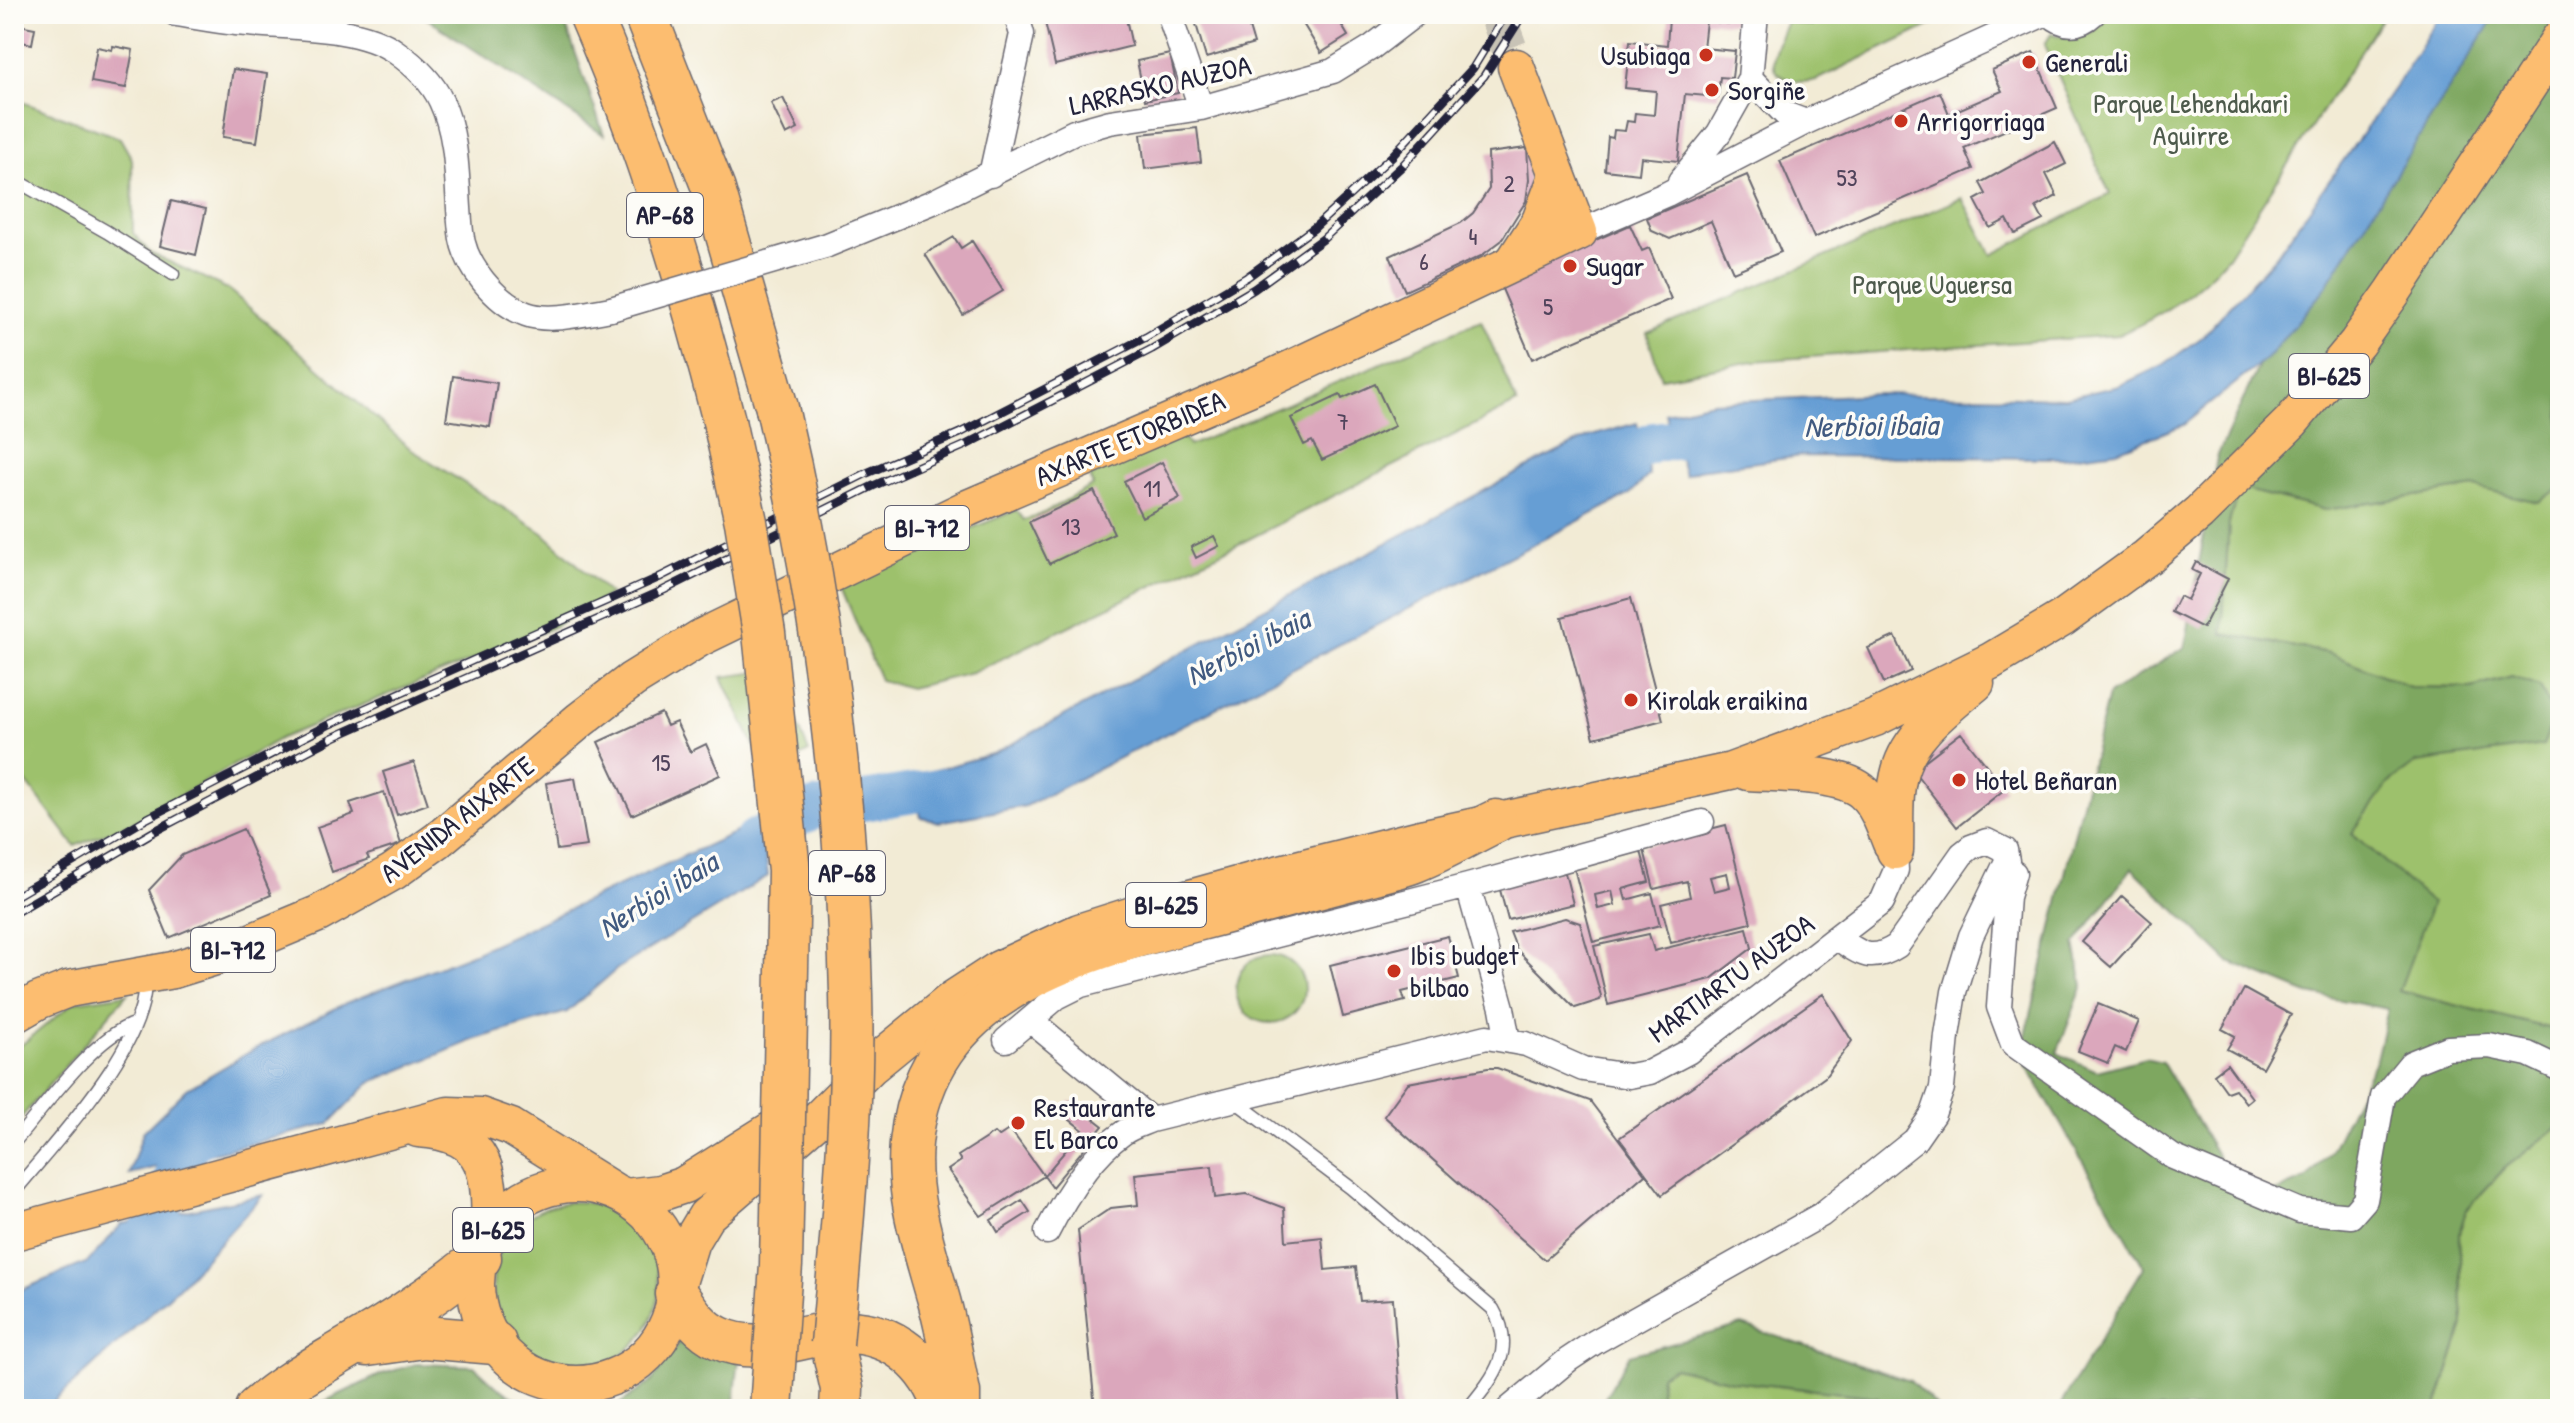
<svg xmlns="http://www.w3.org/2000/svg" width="2574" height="1423" font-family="'Patrick Hand',sans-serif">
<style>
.green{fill:#9dc16c;stroke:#607254;stroke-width:2}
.forest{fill:#7ea760;stroke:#50644e;stroke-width:2;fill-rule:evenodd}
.water{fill:#669ed4;stroke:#446088;stroke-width:2}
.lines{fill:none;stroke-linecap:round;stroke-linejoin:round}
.river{stroke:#669ed4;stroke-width:40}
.building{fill:#dba7bc;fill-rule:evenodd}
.primary-tunnel{stroke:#c8c3b6;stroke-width:36;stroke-dasharray:36 18;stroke-linecap:butt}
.service-casing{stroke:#6b6871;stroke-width:15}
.minor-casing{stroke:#6b6871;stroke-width:27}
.primary-casing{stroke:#6b6871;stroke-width:39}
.motorway-casing{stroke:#6b6871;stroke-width:45}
.service{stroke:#fff;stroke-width:12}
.minor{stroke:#fff;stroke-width:24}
.primary{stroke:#fcbd6f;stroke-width:36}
.motorway{stroke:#fcbd6f;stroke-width:42}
.rail-casing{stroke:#22223b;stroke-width:9}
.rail{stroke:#fdfcf7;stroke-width:6;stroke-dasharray:18;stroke-linecap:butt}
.minor-bridge-casing{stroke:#6b6871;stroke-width:27;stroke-linecap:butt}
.motorway-bridge-casing{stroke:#6b6871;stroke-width:45;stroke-linecap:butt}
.minor-bridge{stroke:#fff;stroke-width:24}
.motorway-bridge{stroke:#fcbd6f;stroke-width:42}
.poi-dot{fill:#c8321e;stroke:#fdfcf7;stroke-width:3}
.labels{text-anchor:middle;stroke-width:7;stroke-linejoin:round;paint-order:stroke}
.number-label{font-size:24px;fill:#50435b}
.shield{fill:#fdfcf7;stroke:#646373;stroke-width:2}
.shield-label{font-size:26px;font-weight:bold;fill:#22223b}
.poi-label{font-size:28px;fill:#22223b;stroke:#fdfcf7;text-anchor:start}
.street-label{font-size:28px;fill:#22223b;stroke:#fdfcf7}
.park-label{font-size:28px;fill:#4d5a4c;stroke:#fdfcf7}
.water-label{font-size:30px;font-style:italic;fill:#415a80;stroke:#fdfcf7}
</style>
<rect width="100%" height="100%" fill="#fdfcf7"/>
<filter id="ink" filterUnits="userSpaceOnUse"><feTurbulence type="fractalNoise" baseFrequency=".0125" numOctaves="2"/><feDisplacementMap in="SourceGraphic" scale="16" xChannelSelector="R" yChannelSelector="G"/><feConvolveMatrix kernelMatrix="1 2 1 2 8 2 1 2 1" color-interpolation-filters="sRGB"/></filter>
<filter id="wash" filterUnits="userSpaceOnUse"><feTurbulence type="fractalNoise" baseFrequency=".006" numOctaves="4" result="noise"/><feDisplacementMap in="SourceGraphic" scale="32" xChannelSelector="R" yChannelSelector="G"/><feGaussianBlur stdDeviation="1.8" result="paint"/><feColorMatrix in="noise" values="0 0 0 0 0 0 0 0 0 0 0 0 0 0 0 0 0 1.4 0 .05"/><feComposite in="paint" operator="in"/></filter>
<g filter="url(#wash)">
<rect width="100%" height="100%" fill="#f2ebd5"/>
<path class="green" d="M1908 14H1954L1816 80C1800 84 1769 81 1774 56 1776 44 1784 30 1788 19H1875L1876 16 1907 17Z
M2109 14H2385L2228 256C2196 293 2162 316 2118 335L1754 361 1661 378 1647 333 1962 198 1992 255 2110 194 2045 45 2051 33C2074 43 2096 36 2109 14Z
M14 99 120 138 132 159 133 233 150 253 228 289 412 450 543 533 610 594 552 628 281 738 134 822 75 846 14 766Z
M1481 320 1517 403 1243 542 972 673 910 688 880 680 837 577C896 554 958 536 1016 510L1024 520 1040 515 1093 485 1089 477 1183 435 1189 446Z
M2475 487 2538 502 2560 488V1031L2399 991 2431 903 2352 833 2389 783 2417 762 2543 745 2512 677 2471 688 2410 687 2329 653 2222 634 2229 523 2239 488 2325 510Z
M775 670 809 752 767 773 722 677Z
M1236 989a34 34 0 1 1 68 0a34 34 0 1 1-68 0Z
M127 994 14 1126V1051L74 1002Z
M2560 1125V1409H2441L2437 1407 2463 1326 2459 1234 2466 1210 2505 1168Z
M493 1285a83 83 0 1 1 166 0a83 83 0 1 1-166 0Z
M1674 1367 1732 1381 1878 1397 1879 1409H1659L1661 1375Z"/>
<path class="forest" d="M420 14H562L604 135Z
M2445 14H2560V488L2538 502 2475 487 2325 510 2239 488 2229 523 2222 634 2329 653 2410 687 2471 688 2512 677 2540 687C2553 711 2555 720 2543 745L2417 763 2389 783 2352 833 2432 903 2399 991 2560 1031V1125L2505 1168 2466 1210 2459 1234 2463 1326 2437 1406 2441 1409H2058L2144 1267 2021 1056 2108 695 2185 647 2217 457 2335 198ZM2132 868 2229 962 2308 994 2388 1009 2376 1059 2330 1153 2306 1179 2273 1193 2230 1177 2162 1062 2145 1058 2097 1071 2057 1053 2083 985 2075 944Z
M1742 1325 1910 1381 1939 1409H1879L1878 1397 1732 1381 1674 1367 1661 1375 1659 1409H1599L1629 1355Z
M687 1332 739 1360 733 1409H612L651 1382Z
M416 1364 474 1366 497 1387 533 1409H309L382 1374Z"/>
<path class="water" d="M2440 14H2496L2324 290 2267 358 2183 425 2117 451 2062 458 1802 456 1698 470 1685 475 1665 413 1712 402 1879 394 2065 398 2119 386 2163 365 2201 338 2276 256 2400 80Z
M1637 423 1649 475 1629 495 1026 806 939 822 921 817 911 777 995 753 1532 465 1588 437Z
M762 820 768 876 617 969 567 1012 476 1039 369 1083 329 1124 129 1174 143 1132 187 1089 253 1050 348 1002 474 953Z
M263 1195 182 1284 46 1409H14V1293L88 1262 122 1224Z"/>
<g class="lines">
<path class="river" d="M1594 470 1654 442 1728 434
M755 839 814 809 970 784
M133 1267 189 1145 220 1123"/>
</g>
<g id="blocks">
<path class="building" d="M1060 14H1125L1132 46 1055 65 1044 18Z
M1193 14H1245L1254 44 1206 58Z
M1297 14H1335L1348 36 1321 53Z
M1653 14H1735L1733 24 1706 21 1703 48 1735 51 1732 78 1720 77 1718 97 1685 94 1678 161 1641 157 1639 174 1605 170 1608 137 1613 138 1614 130 1625 131 1627 121 1634 122 1635 113 1654 115 1656 91 1625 88 1630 41 1667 45 1669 18 1653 16Z
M1788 14H1876L1875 19 1853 20 1788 19Z
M19 25 35 28 32 44 16 41Z
M113 46 133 50 126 88 91 82 97 47 112 50Z
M2033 52 2057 108 1964 148 1973 169 1814 238 1780 161 1940 92 1949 114 2002 91 1992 70Z
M1170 54 1178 93 1145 100 1137 61Z
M233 69 267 74 257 142 223 137Z
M783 98 798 129 786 135 771 103Z
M1197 128 1201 162 1145 169 1141 134Z
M2055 142 2066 164 2046 174 2057 196 2036 207 2043 220 2015 234 2007 219 1990 228 1975 200 1986 194 1980 183Z
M1527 148 1529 180 1526 201 1501 241 1481 256 1405 291 1390 256 1461 223 1473 213 1489 189 1488 153Z
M1747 175 1781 252 1733 272 1711 221 1670 239 1652 231 1647 218Z
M171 201 206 209 196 255 160 246Z
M1630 225 1642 251 1649 248 1671 299 1532 359 1499 282Z
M954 237 961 248 972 241 1003 291 963 315 925 254Z
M453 376 497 383 490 427 446 420Z
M1375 384 1395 426 1322 460 1312 441 1304 445 1291 418 1340 395 1342 399Z
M1162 462 1180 498 1142 517 1124 481Z
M1094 491 1114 533 1049 564 1029 522Z
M1214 536 1219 546 1196 558 1191 547Z
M2196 562 2228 579 2203 628 2171 612 2179 596 2187 600 2200 574 2192 570Z
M1631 598 1663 720 1594 738 1562 617Z
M1895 636 1911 671 1884 683 1868 648Z
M661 713 667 726 676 722 690 752 706 744 720 775 632 815 598 742Z
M1961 733 2005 789 1957 827 1913 770Z
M414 762 428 804 397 815 383 772Z
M575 778 587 846 557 850 546 783Z
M384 792 401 844 367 855 369 859 332 872 317 827 354 814 350 803Z
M1726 825 1751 923 1671 943 1661 904 1690 897 1687 881 1654 889 1643 846ZM1727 873 1730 887 1714 891 1710 877Z
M243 829 271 895 169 938 149 890 182 855Z
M1641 851 1649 882 1623 889 1626 900 1652 893 1660 925 1593 942 1574 868ZM1612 891 1615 905 1598 909 1595 895Z
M1564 869 1573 904 1508 920 1499 886Z
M2122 896 2152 922 2111 967 2082 942Z
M1565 918 1580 923 1601 996 1600 1000 1575 1008 1517 950 1510 932Z
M1747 928 1752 948 1711 979 1608 1005 1594 946 1649 934 1654 951Z
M1448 936 1459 978 1402 992 1405 1001 1343 1017 1330 965Z
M2244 989 2291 1015 2262 1068 2227 1049 2235 1036 2222 1029Z
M1823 994 1852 1041 1825 1077 1662 1195 1619 1138Z
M2098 1004 2139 1021 2126 1052 2115 1047 2108 1063 2078 1051Z
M2227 1064 2252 1098 2246 1103 2235 1089 2227 1092 2214 1074Z
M1488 1068H1497L1590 1101 1645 1174 1545 1260 1384 1116 1408 1083Z
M1071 1101 1103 1126 1052 1187 1044 1176 1083 1130 1061 1113Z
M1010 1129 1044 1176 981 1216 948 1170 961 1161 958 1156 994 1133 998 1137Z
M1212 1166 1215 1198 1247 1194 1284 1208 1286 1241 1322 1237 1325 1270 1356 1267 1360 1301 1393 1299 1401 1409H1095L1078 1230 1111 1208 1138 1205 1135 1174Z
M1022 1200 1030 1212 998 1232 991 1220Z"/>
</g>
</g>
<g filter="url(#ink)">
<use href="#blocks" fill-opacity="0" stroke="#6b6871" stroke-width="2"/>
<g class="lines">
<path class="primary-tunnel" d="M1497 14 1516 67"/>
<defs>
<path id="service" d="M14 179 107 232 173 274
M1235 1101 1351 1188 1493 1309C1517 1350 1494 1377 1468 1409
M14 1142C43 1109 93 1037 134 1024
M14 1192C53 1144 153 1040 144 977"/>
<path id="minor" d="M176 14C196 17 216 21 236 23 283 28 358 24 396 52 413 64 432 81 441 101 460 141 456 189 461 232 464 265 496 303 526 314 550 323 587 313 611 309
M1169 14 1201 108
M2050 14C2064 27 2079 27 2093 14
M1750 78 1785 114 1806 122
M991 175 1022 34 1016 14
M1680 181 1719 133 1750 78 1756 14
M1579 232 1667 194 1806 122 2044 14
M825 246 933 202 1074 132 1110 122 1201 108 1333 71 1372 47 1415 14
M2014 873 2007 897 1999 1007 2013 1044 2173 1157 2300 1211 2351 1216 2365 1200 2383 1097 2411 1063 2448 1048 2489 1046 2528 1054 2560 1069
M1468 886 1502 1008 1508 1041
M1030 1020 1151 1120
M1006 1040 1057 997 1081 985 1468 886 1702 822
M1047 1232C1065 1197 1090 1156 1123 1133 1131 1127 1142 1124 1151 1120L1487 1037 1526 1044 1583 1069 1629 1076 1650 1072 1688 1052 1882 902 1896 870 1895 851
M1509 1409 1568 1360 1595 1342 1821 1215 1915 1140 1933 1114 1942 1088 1947 1036 1954 992 1971 936 2007 861 2005 850 1987 841 1971 847 1962 854 1897 946C1871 963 1860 954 1838 938"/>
<path id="primary" d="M1514 261 1540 221 1557 176
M1748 772C1778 774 1843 772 1864 793 1878 806 1884 826 1891 843
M1895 851C1896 825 1893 796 1900 771 1910 734 1948 707 1976 683
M14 1015 38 1001 68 989 173 970 215 957 318 914 393 872 438 840 580 720 632 680 700 638 968 508 1265 381 1579 232 1516 67
M418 1129C490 1133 491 1176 489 1236
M476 1284a100 100 0 1 1 200 0a100 100 0 1 1-200 0Z
M625 1197 660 1193 684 1185 792 1117
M14 1232 448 1115 480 1116 511 1127 615 1192
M677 1286 691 1241 706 1216 820 1117 870 1067 953 999 999 969 1079 932 1161 906 1273 875 1425 837 1731 771 1875 718 1991 661 2063 618 2147 557 2199 513 2291 422 2357 343 2393 292 2560 38"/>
<path id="motorway" d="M590 14C647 145 689 283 724 421
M645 14 714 190 777 408
M676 1294C688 1311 699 1329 719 1338 762 1358 803 1332 846 1332 894 1332 931 1364 945 1409
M832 1344 842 1389 841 1409
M367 1345 424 1337 495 1343
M256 1409C285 1383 320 1365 353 1345 398 1319 440 1291 480 1258
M959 1409V1392C952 1360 947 1328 938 1297 924 1247 906 1196 911 1143 925 993 1071 953 1193 921 1246 907 1298 893 1351 879 1372 873 1395 869 1415 861 1443 850 1469 834 1496 821"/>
</defs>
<use href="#service" class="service-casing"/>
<use href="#minor" class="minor-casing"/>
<use href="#primary" class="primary-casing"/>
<use href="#motorway" class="motorway-casing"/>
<use href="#service" class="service"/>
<use href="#minor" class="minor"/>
<use href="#primary" class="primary"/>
<use href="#motorway" class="motorway"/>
<defs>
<path id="rail" d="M14 897 146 819 328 725 658 578 867 473 960 433 1146 337 1247 277 1314 228 1392 156 1473 68 1506 14
M14 913 153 832 334 737 664 590 873 486 966 445 1152 349 1254 289 1323 239 1402 166 1484 76 1523 14"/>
</defs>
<use href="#rail" class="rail-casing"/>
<use href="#rail" class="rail"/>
<defs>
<path id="minor-bridge" d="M611 309 825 246"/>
<path id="motorway-bridge" d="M777 408C822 599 847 797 851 994 854 1111 842 1228 832 1344
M724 421 746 522 764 633 789 871 781 1265 771 1409"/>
</defs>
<use href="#minor-bridge" class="minor-bridge-casing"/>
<use href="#motorway-bridge" class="motorway-bridge-casing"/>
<use href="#minor-bridge" class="minor-bridge"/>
<use href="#motorway-bridge" class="motorway-bridge"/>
</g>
</g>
<g class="poi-dot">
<circle cx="1706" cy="55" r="8"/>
<circle cx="2029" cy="62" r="8"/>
<circle cx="1712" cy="90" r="8"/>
<circle cx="1901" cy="121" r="8"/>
<circle cx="1570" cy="266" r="8"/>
<circle cx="1631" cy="700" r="8"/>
<circle cx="1959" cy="780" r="8"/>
<circle cx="1394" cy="971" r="8"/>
<circle cx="1018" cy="1123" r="8"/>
</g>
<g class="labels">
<g class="number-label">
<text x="1847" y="186">53</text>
<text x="1509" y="192">2</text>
<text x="1473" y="245">4</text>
<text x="1424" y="270">6</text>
<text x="1548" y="315">5</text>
<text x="1343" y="430">7</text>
<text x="1152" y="497">11</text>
<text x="1071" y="535">13</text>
<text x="661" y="771">15</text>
</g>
<g class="shield">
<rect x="627" y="193" width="76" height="44" rx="6"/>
<rect x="2289" y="354" width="80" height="44" rx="6"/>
<rect x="885" y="506" width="84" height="44" rx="6"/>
<rect x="809" y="851" width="76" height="44" rx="6"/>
<rect x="1126" y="883" width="80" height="44" rx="6"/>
<rect x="191" y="928" width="84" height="44" rx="6"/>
<rect x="453" y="1208" width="80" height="44" rx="6"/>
</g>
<g class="shield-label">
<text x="665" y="224">AP-68</text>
<text x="2329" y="385">BI-625</text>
<text x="927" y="537">BI-712</text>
<text x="847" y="882">AP-68</text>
<text x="1166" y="914">BI-625</text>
<text x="233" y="959">BI-712</text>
<text x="493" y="1239">BI-625</text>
</g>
<g class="poi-label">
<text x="1690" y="65" text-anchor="end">Usubiaga</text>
<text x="2045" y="72">Generali</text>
<text x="1728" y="100">Sorgiñe</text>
<text x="1917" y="131">Arrigorriaga</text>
<text x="1586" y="276">Sugar</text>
<text x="1647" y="710">Kirolak eraikina</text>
<text x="1975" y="790">Hotel Beñaran</text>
<text x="1410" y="965">Ibis budget<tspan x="1410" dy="32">bilbao</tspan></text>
<text x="1034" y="1117">Restaurante<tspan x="1034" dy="32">El Barco</tspan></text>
</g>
<g class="street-label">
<text transform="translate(1160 85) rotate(-13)" y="10">LARRASKO AUZOA</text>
<text transform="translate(1130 438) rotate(-23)" y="10">AXARTE ETORBIDEA</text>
<text transform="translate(457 819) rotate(-38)" y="10">AVENIDA AIXARTE</text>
<text transform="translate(1731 978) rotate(-36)" y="10">MARTIARTU AUZOA</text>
</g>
<g class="park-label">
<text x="2191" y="113">Parque Lehendakari<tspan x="2191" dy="32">Aguirre</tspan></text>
<text x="1932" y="294">Parque Uguersa</text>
</g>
<g class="water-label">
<text transform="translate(1871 426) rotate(-1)" y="10">Nerbioi ibaia</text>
<text transform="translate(1248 647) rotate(-27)" y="10">Nerbioi ibaia</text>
<text transform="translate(658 895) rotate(-32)" y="10">Nerbioi ibaia</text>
</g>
</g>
<rect width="2574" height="1423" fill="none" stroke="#fdfcf7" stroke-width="48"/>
</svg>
